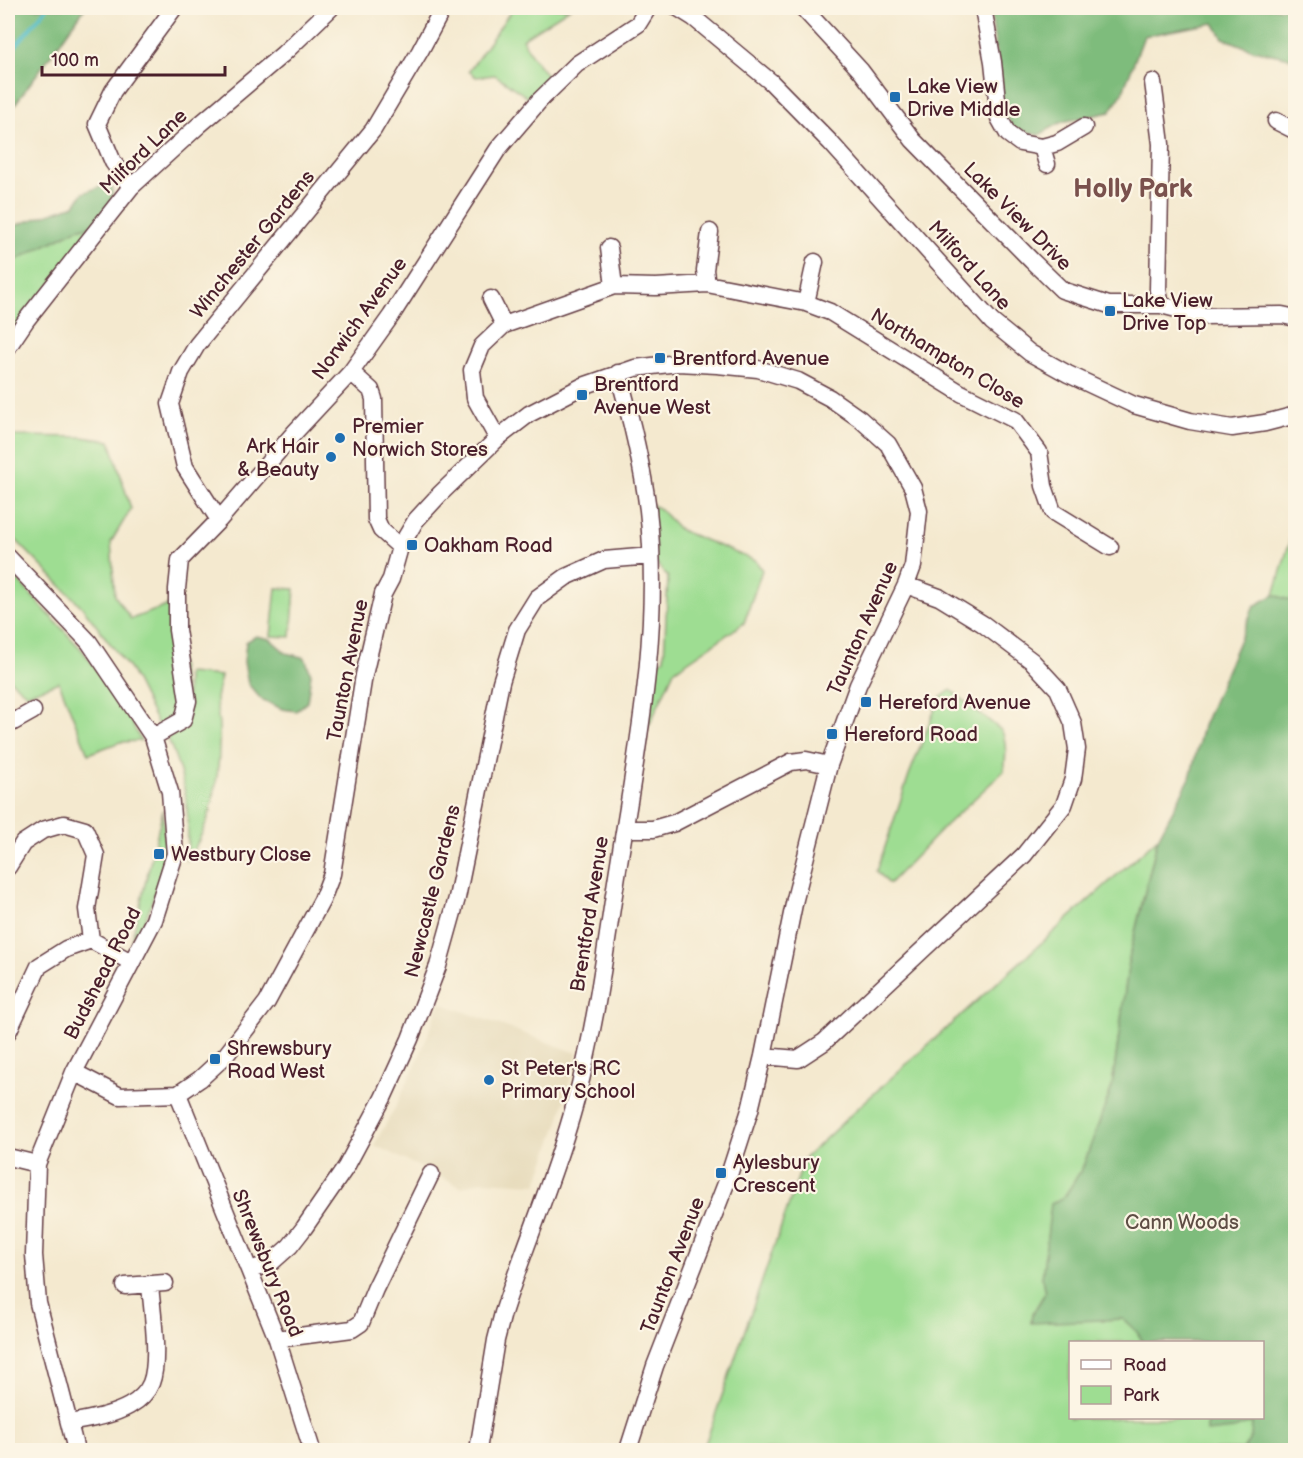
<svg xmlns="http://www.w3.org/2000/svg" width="1303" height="1458" font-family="'Balsamiq Sans',sans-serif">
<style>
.built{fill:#e6daba}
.green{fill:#9edd92;stroke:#747e5e;stroke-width:1.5;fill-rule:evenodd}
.forest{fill:#7ebc7c;stroke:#646e54;stroke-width:1.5}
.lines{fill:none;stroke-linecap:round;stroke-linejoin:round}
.stream{stroke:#4dbbc7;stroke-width:4}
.minor-casing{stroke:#643d44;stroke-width:19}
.minor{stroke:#fff;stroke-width:16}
.poi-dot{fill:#1f6fb2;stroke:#fcf5e5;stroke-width:2}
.labels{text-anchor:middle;stroke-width:4.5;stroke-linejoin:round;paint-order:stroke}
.poi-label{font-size:20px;fill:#4a1f2b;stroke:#fcf5e5;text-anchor:start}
.street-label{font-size:20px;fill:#4a1f2b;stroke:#fcf5e5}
.park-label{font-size:20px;fill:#5f4e45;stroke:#fcf5e5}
.district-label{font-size:26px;font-weight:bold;fill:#7a514d;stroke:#fcf5e5}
</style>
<rect width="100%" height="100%" fill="#fcf5e5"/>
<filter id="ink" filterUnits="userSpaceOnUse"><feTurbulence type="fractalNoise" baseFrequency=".0167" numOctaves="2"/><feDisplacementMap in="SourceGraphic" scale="12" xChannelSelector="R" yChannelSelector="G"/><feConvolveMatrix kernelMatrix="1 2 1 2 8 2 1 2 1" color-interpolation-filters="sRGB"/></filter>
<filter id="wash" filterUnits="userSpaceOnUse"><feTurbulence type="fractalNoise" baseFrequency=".008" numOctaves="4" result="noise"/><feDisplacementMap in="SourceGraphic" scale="24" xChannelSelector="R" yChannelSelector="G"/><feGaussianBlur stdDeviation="1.35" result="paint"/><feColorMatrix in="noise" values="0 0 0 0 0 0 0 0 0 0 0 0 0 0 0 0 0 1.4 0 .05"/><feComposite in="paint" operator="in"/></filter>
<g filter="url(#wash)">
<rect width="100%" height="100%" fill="#f4e9cf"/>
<path class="built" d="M440 1003 577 1053 560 1118 537 1184 481 1181 461 1187 374 1145 396 1106 420 1055Z"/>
<path class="green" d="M513 8H570L522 39 532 56 553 83 530 99 495 75 476 77 469 71Z
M98 224 8 340V264L77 229Z
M8 430 14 436 82 437 110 441 131 509 111 542 115 596 131 619 172 604 185 701 181 718 160 729 131 671 82 607 8 532Z
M652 505 660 509 680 530 756 561 762 570 744 623 674 671 647 730 652 667 664 658 668 577 656 563Z
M1291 537 1295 538V602L1274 595Z
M8 570 82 650 121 702 141 741 120 742 88 754 59 682 27 694 8 678Z
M276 588 295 589 291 637 271 636Z
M187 673 221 676C219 684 217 692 216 699 216 708 219 718 219 727 221 771 213 824 187 860 190 808 187 782 166 734L186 722Z
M951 690 1002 731C1007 744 1006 757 1004 771L946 825 889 884 877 871 909 775 939 699Z
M163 810 165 854 159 881 139 938 131 942Z
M1158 838 1130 953 1112 1087 1083 1167 1073 1184 1050 1216 1049 1235 1042 1278 1045 1293 1032 1314 1031 1322 1123 1319 1137 1331 1246 1020 1295 1450H703L805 1158 860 1106ZM1070 1342H1262V1418H1070Z"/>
<path class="forest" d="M8 8H85L8 114Z
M992 8H1295V59L1253 50 1223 38 1214 23 1144 36 1122 94 1110 112 1062 122 1039 135 1012 128 1003 105 991 12Z
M112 182 113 207 98 224 77 229 8 264V228L75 205 83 193Z
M1274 595 1296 602V1450H1243L1251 1437 1252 1422 1234 1429 1207 1432V1418H1262V1342H1143L1137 1332 1123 1319 1031 1323 1032 1315 1045 1293 1042 1278 1051 1204 1065 1196 1083 1167 1112 1087 1130 953 1158 838 1190 778 1203 726 1254 606Z
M256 636 270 639 286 653 305 658 311 674 307 702 296 711 282 709 261 699 248 684 244 662 246 642Z"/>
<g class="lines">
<path class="stream" d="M8 55 47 8"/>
</g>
</g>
<g filter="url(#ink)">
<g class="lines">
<defs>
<path id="minor" d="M678 8 694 18 771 82 830 142 992 322 1030 353 1068 374 1134 405 1190 421 1232 428 1265 423 1296 415
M803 8 861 71 913 140 1032 261 1062 290 1109 305H1161L1204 316 1282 315 1296 318
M983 8 993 62 999 118 1008 134 1020 143 1042 147 1047 164
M1153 82 1161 144 1158 290 1161 305
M1276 121 1296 131
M1042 147 1057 143 1084 127
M131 187 113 162 97 124 113 91 174 8
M609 248 614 286
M707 284 705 270 710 232
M491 299 504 325
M806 303 815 262
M8 347 27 319 131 187 198 126 283 54 331 8
M351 372 371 390 374 399 376 519 381 530 400 547
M499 437 494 432 475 398 472 370 482 346 504 325 614 286 656 287 707 284 806 303 830 312 961 393 1015 420 1039 452 1044 486 1053 512 1110 547
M219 520 185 467 170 404 181 372 197 345 373 130 420 51 443 8
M8 557 89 642 153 737 170 792 175 854 154 920 74 1072 37 1164 34 1255 38 1303 76 1450
M8 725 33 711
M153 737 183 720 188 701 177 630V589L180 560 219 520 295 432 351 372 391 316 498 149 540 100 577 64 638 24 648 8
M625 829H653L674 823 791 762 806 760 829 765
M8 867 23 843 43 830 64 824 85 830 96 855 87 909 91 940
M91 940 131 962
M8 1032 39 966 66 949 91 940
M763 1056 798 1059 824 1042 1024 855 1064 805 1073 779 1077 749 1073 723 1058 689 1032 661 983 624 939 597 906 585
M74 1072 120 1096 178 1094 200 1079 226 1055 267 1002 322 900 332 874 364 675 383 594 391 579 400 547 416 520 441 493 499 437 529 414 583 386 635 368 678 363 717 365 758 369 798 381 830 398 860 419 888 444 913 488 919 511 913 566 906 585 858 685 829 765 795 899 763 1056 750 1110 727 1181 655 1366 628 1450
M178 1094 277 1339 312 1450
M8 1157 37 1164
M251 1270 272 1262 290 1246 304 1228 346 1167 383 1098 410 1039 438 966 457 898 501 682 517 630 537 598 566 577 604 560 651 556
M125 1286 165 1283
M277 1339 352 1329 361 1323 375 1289 431 1174
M70 1423C89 1419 111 1416 129 1406 138 1401 147 1393 151 1383 160 1360 152 1310 150 1285
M478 1450 496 1340 503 1313C525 1244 555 1177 574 1107 595 1032 605 952 617 875 636 755 662 632 648 510 642 463 631 418 618 373"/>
</defs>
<use href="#minor" class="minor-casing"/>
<use href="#minor" class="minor"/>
</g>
</g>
<g class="poi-dot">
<rect x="889" y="91" width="12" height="12" rx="3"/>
<rect x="1104" y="305" width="12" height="12" rx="3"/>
<rect x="654" y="352" width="12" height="12" rx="3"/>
<rect x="576" y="389" width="12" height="12" rx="3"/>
<circle cx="340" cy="438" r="6"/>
<circle cx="331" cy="457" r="6"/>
<rect x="406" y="539" width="12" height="12" rx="3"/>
<rect x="860" y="696" width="12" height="12" rx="3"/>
<rect x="826" y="728" width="12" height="12" rx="3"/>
<rect x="153" y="848" width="12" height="12" rx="3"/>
<rect x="209" y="1053" width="12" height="12" rx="3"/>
<circle cx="489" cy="1080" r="6"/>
<rect x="715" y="1167" width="12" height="12" rx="3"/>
</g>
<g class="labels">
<g class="poi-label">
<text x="907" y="93">Lake View<tspan x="907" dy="23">Drive Middle</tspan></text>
<text x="1122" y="307">Lake View<tspan x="1122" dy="23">Drive Top</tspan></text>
<text x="672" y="365">Brentford Avenue</text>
<text x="594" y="391">Brentford<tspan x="594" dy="23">Avenue West</tspan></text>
<text x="352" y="433">Premier<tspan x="352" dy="23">Norwich Stores</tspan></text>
<text x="319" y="453" text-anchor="end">Ark Hair<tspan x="319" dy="23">&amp; Beauty</tspan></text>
<text x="424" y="552">Oakham Road</text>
<text x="878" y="709">Hereford Avenue</text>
<text x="844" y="741">Hereford Road</text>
<text x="171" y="861">Westbury Close</text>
<text x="227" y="1055">Shrewsbury<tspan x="227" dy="23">Road West</tspan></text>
<text x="501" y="1075">St Peter's RC<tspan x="501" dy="23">Primary School</tspan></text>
<text x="733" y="1169">Aylesbury<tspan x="733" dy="23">Crescent</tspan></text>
</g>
<g class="street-label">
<text transform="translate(143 151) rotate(-44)" y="7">Milford Lane</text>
<text transform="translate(1018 216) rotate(45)" y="7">Lake View Drive</text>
<text transform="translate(252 244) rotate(-51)" y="7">Winchester Gardens</text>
<text transform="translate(970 265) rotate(48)" y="7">Milford Lane</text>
<text transform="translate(359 318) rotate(-54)" y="7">Norwich Avenue</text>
<text transform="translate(948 358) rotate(31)" y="7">Northampton Close</text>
<text transform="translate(862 628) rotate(-66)" y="7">Taunton Avenue</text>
<text transform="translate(347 670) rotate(-79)" y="7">Taunton Avenue</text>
<text transform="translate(432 891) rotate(-76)" y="7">Newcastle Gardens</text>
<text transform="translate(589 914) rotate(-81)" y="7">Brentford Avenue</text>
<text transform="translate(102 973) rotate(-63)" y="7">Budshead Road</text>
<text transform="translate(268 1263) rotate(68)" y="7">Shrewsbury Road</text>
<text transform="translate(672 1265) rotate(-69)" y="7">Taunton Avenue</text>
</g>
<g class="park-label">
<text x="1182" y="1229">Cann Woods</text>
</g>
<g class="district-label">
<text x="1133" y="197">Holly Park</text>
</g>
</g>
<rect width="1303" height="1458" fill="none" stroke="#fcf5e5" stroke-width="30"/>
<rect x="1069" y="1341" width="195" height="78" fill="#fcf5e5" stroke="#b59f9b" stroke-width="1.5"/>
<rect x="1081" y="1360" width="30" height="9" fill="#ffffff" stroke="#b59f9b" stroke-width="1.5"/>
<text x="1123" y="1371" font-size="18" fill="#4a1f2b">Road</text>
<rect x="1081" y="1386" width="30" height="18" fill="#9edd92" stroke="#b59f9b" stroke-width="1.5"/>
<text x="1123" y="1401" font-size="18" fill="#4a1f2b">Park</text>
<path d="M42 66v9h183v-9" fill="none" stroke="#4a1f2b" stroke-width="3"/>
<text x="51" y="66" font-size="18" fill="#4a1f2b" stroke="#fcf5e5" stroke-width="4.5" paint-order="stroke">100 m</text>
</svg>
